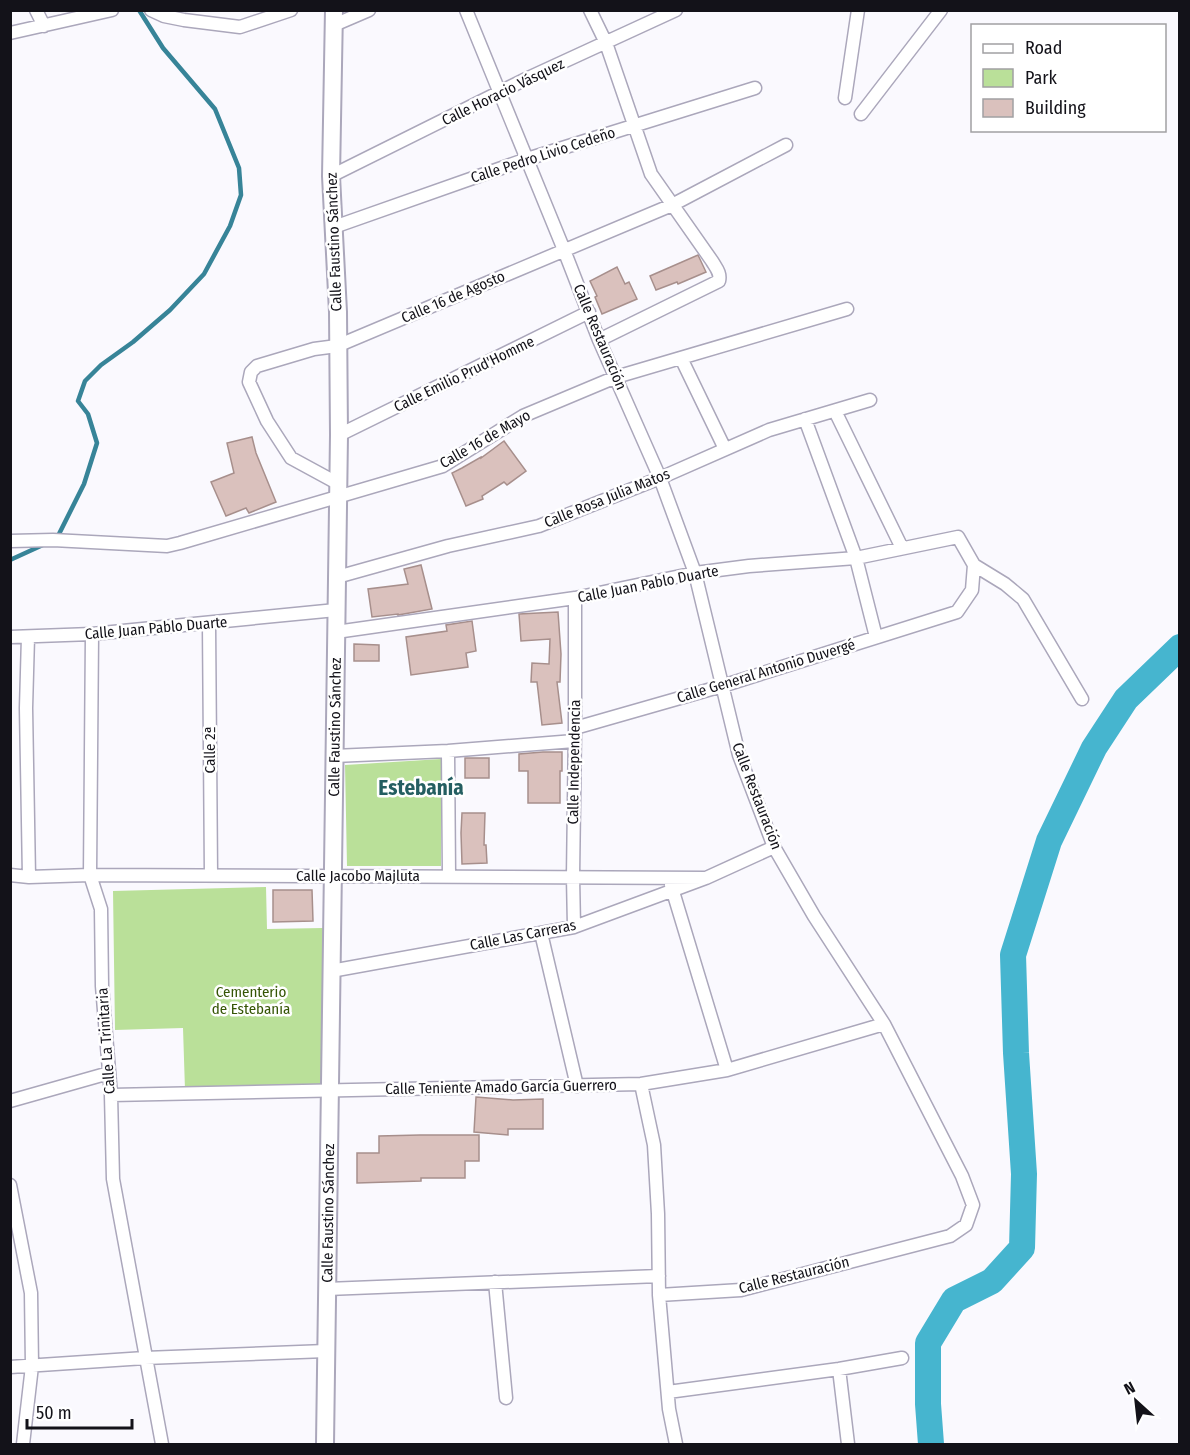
<svg xmlns="http://www.w3.org/2000/svg" width="1190" height="1455" font-family="'Fira Sans Condensed',sans-serif">
<style>
.green{fill:#bae099}
.lines{fill:none;stroke-linecap:round;stroke-linejoin:round}
.stream{stroke:#378498;stroke-width:4.5}
.river{stroke:#46b5cf;stroke-width:26}
.building{fill:#dac1bd;stroke:#a78f8c;stroke-width:1.5}
.minor-casing{stroke:#aba7bb;stroke-width:15}
.tertiary-casing{stroke:#aba7bb;stroke-width:20}
.minor{stroke:#fff;stroke-width:12}
.tertiary{stroke:#fff;stroke-width:16}
.labels{text-anchor:middle;stroke-width:5;stroke-linejoin:round;paint-order:stroke}
.street-label{font-size:15px;fill:#131219;stroke:#fff}
.park-label{font-size:15px;fill:#355505;stroke:#fff}
.district-label{font-size:21px;font-weight:bold;fill:#245e61;stroke:#fff}
</style>
<rect width="100%" height="100%" fill="#faf9fe"/>
<path class="green" d="M441 759V866H347L345 765Z
M266 887 267 929 323 928 326 1086 185 1090 183 1028 115 1030 113 891Z"/>
<g class="lines">
<path class="stream" d="M55 538 59 534 84 484 97 443 88 414 78 401 85 381 101 365 133 342 170 310 204 274 230 226 241 195 239 168 215 109 163 48 139 10
M10 560 45 544"/>
<path class="river" d="M931 1444 928 1404V1343L954 1300 992 1281 1022 1248 1024 1174 1016 1053 1013 955 1049 841 1094 748 1126 699 1180 647"/>
</g>
<path class="building" d="M698 255 706 272 678 284 677 282 656 290 650 276Z
M617 267 625 284 629 282 637 299 602 314 595 297 597 296 590 281Z
M252 437 256 453 276 502 249 513 246 508 226 516 211 482 234 473 227 443Z
M504 441 526 471 507 485 504 482 482 496 483 499 466 506 452 473 462 468 481 457V458Z
M421 565 432 609 398 615V614L372 617 368 589 408 584 404 569Z
M558 612 561 654 560 682H557L562 723 542 725 537 682H531L532 663 549 664 550 639 521 641 519 614Z
M472 621 476 651 466 653 468 667 411 675 406 637 447 631 446 625Z
M354 644 379 645V661H354Z
M543 752H562V771H560V803H528V771H519V754Z
M465 758H489V778H465Z
M462 813H485L484 845H486L487 863 462 864 461 833Z
M273 890H312L313 921 273 922Z
M476 1097 513 1100 543 1099V1129H508V1135L474 1132Z
M420 1135H479V1161H465V1178H421V1181L357 1183V1153H379V1136Z"/>
<g class="lines">
<defs>
<path id="minor" d="M36 10 44 26
M151 10 164 16 184 20 240 27 291 10
M466 10 564 250 599 340 660 478 695 573 739 755 774 847 814 916 884 1024 962 1176 973 1205 966 1225 950 1236 741 1290 659 1295
M590 10 606 43 651 174 712 261C716 268 721 273 719 281L599 340
M334 25 369 10
M10 33 112 10
M845 98 858 10
M861 114 941 10
M331 176 526 79 676 10
M334 227 527 159 755 88
M681 358 725 449
M835 411 902 548
M805 419 856 558 876 637
M339 435 589 312
M337 483 291 458 267 421 249 382 251 372 257 366 314 349 337 346 672 205 786 145
M10 541 53 540 167 546 180 543 443 466 523 416 616 377 847 309
M974 565 1005 584 1023 599 1082 699
M337 577 448 546 539 526 660 478 769 430 870 400
M209 624 211 875
M336 632 575 598 695 573 749 566 856 558 958 537 974 565 972 590 957 612 722 686 575 728
M92 634 90 875 101 909 102 986 111 1095 113 1179 162 1444
M10 637 92 634 336 610
M28 637 26 708 29 877
M448 751 449 876
M334 756 448 751 574 741
M10 875 29 877 90 875 706 878
M671 885 727 1070
M574 927 573 877 575 728V598
M541 933 577 1086
M331 971 574 927 706 878 774 847
M641 1084 654 1145 658 1214 659 1295 669 1409 676 1444
M111 1095 641 1084 727 1070 884 1024
M10 1101 109 1073
M10 1185 31 1293 32 1366 23 1444
M495 1282 506 1398
M327 1289 659 1276
M10 1367 145 1358 326 1351
M839 1369 848 1444
M668 1392 839 1369 902 1358"/>
<g id="tertiary">
<path id="s1" d="M325 1444 339 435 338 312 331 176 334 10"/>
</g>
</defs>
<use href="#minor" class="minor-casing"/>
<use href="#tertiary" class="tertiary-casing"/>
<use href="#minor" class="minor"/>
<use href="#tertiary" class="tertiary"/>
</g>
<g class="labels">
<g class="street-label">
<text transform="translate(503 92) rotate(-26)" y="5">Calle Horacio Vásquez</text>
<text transform="translate(543 155) rotate(-18)" y="5">Calle Pedro Livio Cedeño</text>
<text transform="translate(334 242) rotate(-92)" y="5">Calle Faustino Sánchez</text>
<text transform="translate(453 297) rotate(-23)" y="5">Calle 16 de Agosto</text>
<text transform="translate(600 337) rotate(67)" y="5">Calle Restauración</text>
<text transform="translate(464 374) rotate(-26)" y="5">Calle Emilio Prud'Homme</text>
<text transform="translate(485 439) rotate(-30)" y="5">Calle 16 de Mayo</text>
<text transform="translate(607 498) rotate(-22)" y="5">Calle Rosa Julia Matos</text>
<text transform="translate(648 584) rotate(-11)" y="5">Calle Juan Pablo Duarte</text>
<text transform="translate(156 628) rotate(-5)" y="5">Calle Juan Pablo Duarte</text>
<text transform="translate(766 671) rotate(-17)" y="5">Calle General Antonio Duvergé</text>
<text dy="5" stroke="none"><textPath href="#s1" startOffset="717">Calle Faustino Sánchez</textPath></text>
<text transform="translate(210 750) rotate(-90)" y="5">Calle 2ª</text>
<text transform="translate(574 762) rotate(-89)" y="5">Calle Independencia</text>
<text transform="translate(757 796) rotate(69)" y="5">Calle Restauración</text>
<text x="358" y="881">Calle Jacobo Majluta</text>
<text transform="translate(523 935) rotate(-11)" y="5">Calle Las Carreras</text>
<text transform="translate(106 1041) rotate(-94)" y="5">Calle La Trinitaria</text>
<text transform="translate(501 1087) rotate(-1)" y="5">Calle Teniente Amado García Guerrero</text>
<text dy="5" stroke="none"><textPath href="#s1" startOffset="231">Calle Faustino Sánchez</textPath></text>
<text transform="translate(794 1275) rotate(-14)" y="5">Calle Restauración</text>
</g>
<g class="park-label">
<text x="251" y="997">Cementerio<tspan x="251" dy="17">de Estebanía</tspan></text>
</g>
<g class="district-label">
<text x="421" y="795">Estebanía</text>
</g>
</g>
<rect width="1190" height="1455" fill="none" stroke="#131219" stroke-width="24"/>
<rect x="971" y="24" width="195" height="108" fill="#ffffff" stroke="#a1a0a3" stroke-width="1.5"/>
<rect x="983" y="44" width="30" height="9" fill="#ffffff" stroke="#a1a0a3" stroke-width="1.5"/>
<text x="1025" y="54" font-size="18" fill="#131219">Road</text>
<rect x="983" y="69" width="30" height="18" fill="#bae099" stroke="#a1a0a3" stroke-width="1.5"/>
<text x="1025" y="84" font-size="18" fill="#131219">Park</text>
<rect x="983" y="99" width="30" height="18" fill="#dac1bd" stroke="#a1a0a3" stroke-width="1.5"/>
<text x="1025" y="114" font-size="18" fill="#131219">Building</text>
<g transform="translate(1136 1401) rotate(333)" stroke="#ffffff" stroke-width="4.5" paint-order="stroke">
<path d="M0-4.5L10 22L0 15L-10 22Z" fill="#131219"/>
<text y="-9" font-size="16" font-weight="bold" text-anchor="middle" fill="#131219">N</text>
</g>
<path d="M27 1419v9h105v-9" fill="none" stroke="#131219" stroke-width="3"/>
<text x="36" y="1419" font-size="18" fill="#131219" stroke="#ffffff" stroke-width="4.5" paint-order="stroke">50 m</text>
</svg>
